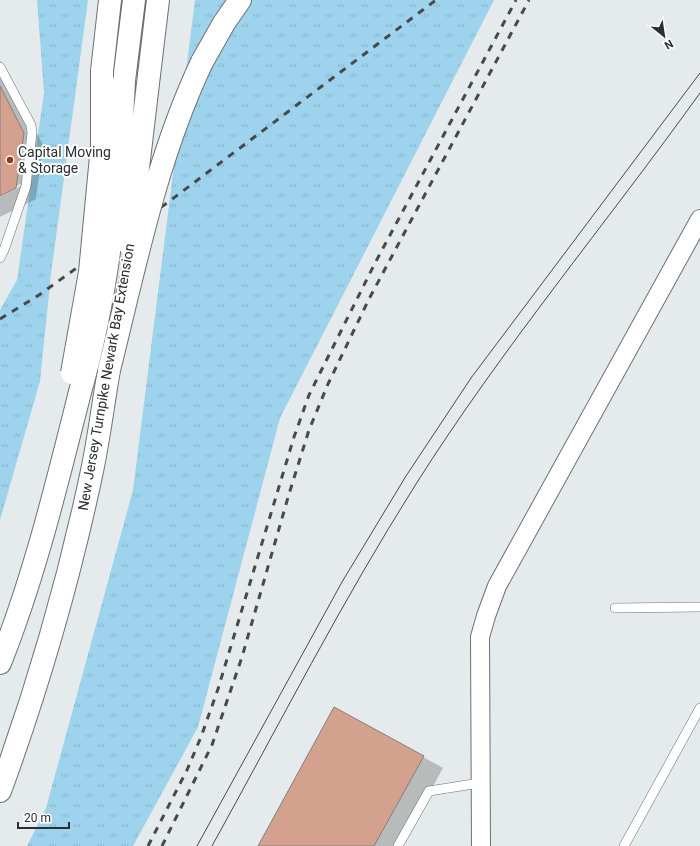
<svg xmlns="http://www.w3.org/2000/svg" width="700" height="846" font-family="Roboto,sans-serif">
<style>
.grass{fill:url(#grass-tufts)}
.shadow{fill:#0003}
.building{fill:#d4a18f;stroke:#837f7d}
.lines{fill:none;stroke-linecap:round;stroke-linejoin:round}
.service-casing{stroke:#6d7173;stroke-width:10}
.minor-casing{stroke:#6d7173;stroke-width:20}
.motorway-casing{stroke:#6d7173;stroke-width:24}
.service{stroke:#fff;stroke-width:9}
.minor{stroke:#fff;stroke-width:18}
.motorway{stroke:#fff;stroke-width:22}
.tram{stroke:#47494a;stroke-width:1}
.rail{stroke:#47494a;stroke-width:3;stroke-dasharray:7 7;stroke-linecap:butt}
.motorway-bridge-casing{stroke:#6d7173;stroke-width:24;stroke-linecap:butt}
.motorway-bridge{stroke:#fff;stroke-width:22}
.poi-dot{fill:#9e3908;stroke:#fff;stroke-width:1.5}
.labels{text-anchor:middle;stroke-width:4;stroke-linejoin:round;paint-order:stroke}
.poi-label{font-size:14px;fill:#2c2e2f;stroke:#fff;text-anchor:start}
.street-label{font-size:14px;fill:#2c2e2f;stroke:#fff}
</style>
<defs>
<pattern id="grass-tufts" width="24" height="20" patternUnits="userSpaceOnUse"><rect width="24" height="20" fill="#9dd3ec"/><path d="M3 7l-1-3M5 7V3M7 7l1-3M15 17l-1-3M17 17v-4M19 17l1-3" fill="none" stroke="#87b5cb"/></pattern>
</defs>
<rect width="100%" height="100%" fill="#e5eaec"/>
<path class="grass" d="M37 0H88L51 274 40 381 0 520V310L17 280 44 93Z
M195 0H494L280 418 198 727 133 846H27L46 808 133 490Z"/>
<path class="shadow" d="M0 60 43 145 36 199 0 217V197L21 186 20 184 0 195Z
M423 757 443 768 400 846H259Z"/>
<path class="building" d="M0 86 24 133 16 188 0 196Z
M334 707 424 756 374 846H258Z"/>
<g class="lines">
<defs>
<path id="service" d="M0 67 31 125 32 133 26 186 4 250 0 258
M615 608 700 607
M398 846 429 791 480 783
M624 846 700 708"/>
<path id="minor" d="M481 846 480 637 486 616 497 586 700 219"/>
<path id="motorway" d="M202 62 224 23 240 0
M102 71 110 0
M149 75 158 0
M124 81 134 0
M0 663C35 575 57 483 80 392
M0 791C38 687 69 580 92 471 99 438 103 404 109 370"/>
</defs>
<use href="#service" class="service-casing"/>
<use href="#minor" class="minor-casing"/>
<use href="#motorway" class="motorway-casing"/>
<use href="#service" class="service"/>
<use href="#minor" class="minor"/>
<use href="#motorway" class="motorway"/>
<path class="tram" d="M197 846 342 582 406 476 471 378 700 73
M212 846C279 725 342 601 416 484 502 348 606 224 700 93"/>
<path class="rail" d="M0 319 39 295 171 200 436 0
M148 846 187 770 201 737 218 689 294 437 309 395 374 265 516 0
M162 846 212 745 242 657 289 494 309 430 328 384 369 299 529 0"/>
<defs>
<path id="motorway-bridge" d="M129 244 149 75
M109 370C135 266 156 159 202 62
M72 373 90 272 102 146V71
M80 392C109 291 119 185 124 81"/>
</defs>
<use href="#motorway-bridge" class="motorway-bridge-casing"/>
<use href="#motorway-bridge" class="motorway-bridge"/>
</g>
<circle class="poi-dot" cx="10" cy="160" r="4"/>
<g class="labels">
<g class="poi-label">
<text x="18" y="157">Capital Moving<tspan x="18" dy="16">&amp; Storage</tspan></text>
</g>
<g class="street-label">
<text transform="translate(106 377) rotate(-80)" y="5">New Jersey Turnpike Newark Bay Extension</text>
</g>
</g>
<g transform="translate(664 36) rotate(150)" stroke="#ffffff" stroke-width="3" paint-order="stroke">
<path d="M0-3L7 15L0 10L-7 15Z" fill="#2c2e2f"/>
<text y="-6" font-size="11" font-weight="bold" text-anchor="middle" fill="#2c2e2f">N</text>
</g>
<path d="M18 822v6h51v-6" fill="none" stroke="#2c2e2f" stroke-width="2"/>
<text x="24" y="822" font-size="12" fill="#2c2e2f" stroke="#ffffff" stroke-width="3" paint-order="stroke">20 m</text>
</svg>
